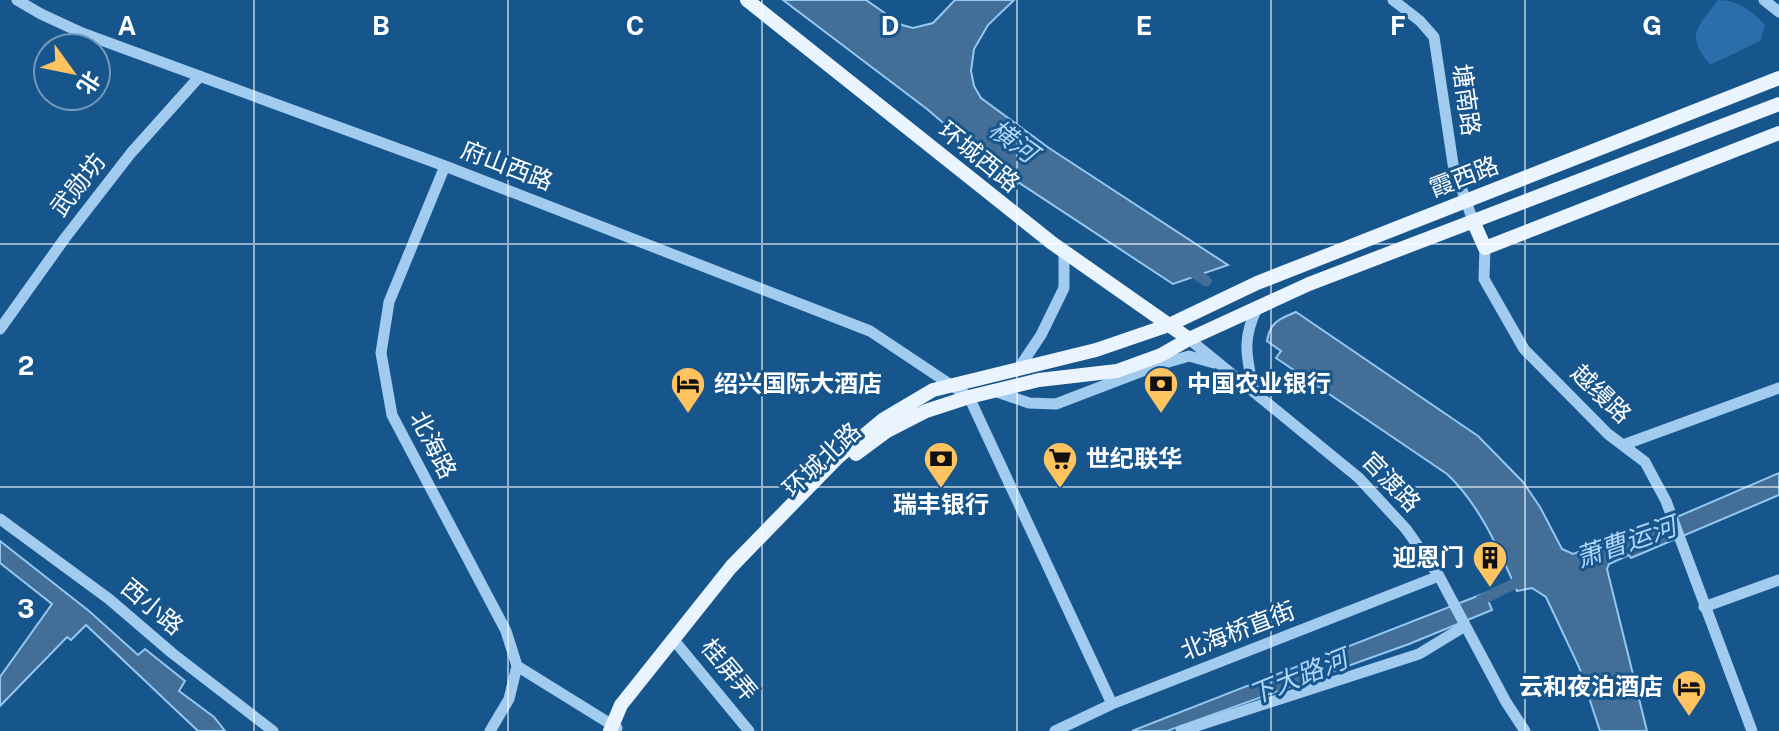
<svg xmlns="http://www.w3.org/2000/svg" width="1779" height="731" font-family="'Public Sans','Noto Sans SC',sans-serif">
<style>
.green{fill:#2a6fab}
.water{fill:#426e97;stroke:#95c8f1;stroke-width:2}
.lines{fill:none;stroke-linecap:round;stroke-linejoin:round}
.canal{stroke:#426e97;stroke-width:11}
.minor{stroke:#a2ccef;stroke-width:11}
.major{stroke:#eaf4ff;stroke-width:14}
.grid{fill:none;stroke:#fff;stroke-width:2;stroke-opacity:0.55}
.labels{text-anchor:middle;stroke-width:6;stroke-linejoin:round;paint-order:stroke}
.street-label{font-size:24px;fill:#fff;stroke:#17558d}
.poi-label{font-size:24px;font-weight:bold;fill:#fff;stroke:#17558d;text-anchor:start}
.water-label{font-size:26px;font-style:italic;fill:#aed5f6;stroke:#17558d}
.grid-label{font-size:26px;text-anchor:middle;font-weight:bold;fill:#fff;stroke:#17558d;stroke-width:6;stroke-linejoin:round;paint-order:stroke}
</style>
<rect width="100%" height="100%" fill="#17558d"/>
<path class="green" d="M1718 0C1738 0 1752 11 1765 25L1760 41 1710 65C1685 33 1697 29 1718 0Z"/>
<path class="water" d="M783 0H866L902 25 913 28 933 23 955 0H1014L988 25 974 49 971 71 974 86 981 98 1049 148 1228 265 1173 284 995 167 987 174 957 148 963 140 927 109Z
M1296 312 1478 436 1523 482 1540 507 1562 549 1573 554 1656 526 1779 473V495L1631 558 1629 555 1609 564 1607 569 1647 731H1600L1579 667 1546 597 1532 588 1517 591C1499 550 1480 505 1447 474L1276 358 1281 351 1267 341C1270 322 1279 319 1296 312Z
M0 541 89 611 138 655 145 649 185 681 179 691 214 717 225 731H198L86 625 71 640 67 637 0 706V677L52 604 0 563Z
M1485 593 1492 610 1409 644 1167 731H1132Z"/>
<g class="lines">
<path class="canal" d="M1187 268 1206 281
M1481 600 1526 578"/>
<path class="minor" d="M17 0 41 14 82 33 445 166 870 331 969 397 1112 704
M1393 0 1420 21 1434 37 1453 164 1473 221
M1764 0 1779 12
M445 166 389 302 381 353 392 415 506 631 517 666 509 699 490 731
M1485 248 1484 279 1524 349 1608 434 1645 462 1666 501 1752 731
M0 329 65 238 131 153 200 76
M1189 339 1359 478 1406 529 1439 576 1506 702 1525 731
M1019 368 1041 335 1064 288V252
M994 391 1029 403 1056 404 1158 365 1189 356 1214 363
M1254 392C1247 358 1241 341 1257 308
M1623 445 1779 388
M0 519 109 599 172 653 273 731
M1704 607 1779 580
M673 639 749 731
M517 666 617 728
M1055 731 1112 704 1439 576
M1181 731 1419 654 1465 626"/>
<path class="major" d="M747 0 1052 243 1189 339
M1473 221 1485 248 1779 133
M856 454 887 431 926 411 969 397 1039 380 1117 371 1161 355 1189 339 1309 284 1779 104
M610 731 621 705 731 567 838 457 884 419 933 390 1096 350 1169 325 1257 283 1779 78"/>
</g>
<path class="grid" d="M254 0V731M508 0V731M762 0V731M1017 0V731M1271 0V731M1525 0V731M0 244H1779M0 487H1779"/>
<defs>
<symbol id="hotel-pin" viewBox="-11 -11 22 30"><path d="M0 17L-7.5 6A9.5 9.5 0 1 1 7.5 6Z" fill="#ffc360" stroke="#17558d"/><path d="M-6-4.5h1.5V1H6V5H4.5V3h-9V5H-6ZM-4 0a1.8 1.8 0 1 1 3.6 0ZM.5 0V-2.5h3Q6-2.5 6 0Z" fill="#111"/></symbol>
<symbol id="bank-pin" viewBox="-11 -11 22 30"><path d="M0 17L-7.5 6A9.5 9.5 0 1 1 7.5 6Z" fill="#ffc360" stroke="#17558d"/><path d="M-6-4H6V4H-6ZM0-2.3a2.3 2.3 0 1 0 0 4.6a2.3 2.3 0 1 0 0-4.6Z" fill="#111"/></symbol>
<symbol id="supermarket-pin" viewBox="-11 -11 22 30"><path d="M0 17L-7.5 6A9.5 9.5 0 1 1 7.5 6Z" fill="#ffc360" stroke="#17558d"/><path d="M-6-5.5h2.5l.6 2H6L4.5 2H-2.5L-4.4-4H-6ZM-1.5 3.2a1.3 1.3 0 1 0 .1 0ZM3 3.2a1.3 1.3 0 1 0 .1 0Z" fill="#111"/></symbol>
<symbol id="building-pin" viewBox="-11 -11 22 30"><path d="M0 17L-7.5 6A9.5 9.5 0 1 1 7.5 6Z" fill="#ffc360" stroke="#17558d"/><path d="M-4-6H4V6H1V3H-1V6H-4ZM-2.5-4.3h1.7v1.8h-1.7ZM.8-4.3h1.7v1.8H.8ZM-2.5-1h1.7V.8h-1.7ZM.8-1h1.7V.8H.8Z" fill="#111"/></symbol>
</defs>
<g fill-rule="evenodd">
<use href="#hotel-pin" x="668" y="364" width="40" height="54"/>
<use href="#bank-pin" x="1141" y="364" width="40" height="54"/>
<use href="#bank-pin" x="921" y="439" width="40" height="54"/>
<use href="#supermarket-pin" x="1040" y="439" width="40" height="54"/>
<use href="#building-pin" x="1470" y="538" width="40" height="54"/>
<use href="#hotel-pin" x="1669" y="667" width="40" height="54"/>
</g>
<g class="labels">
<g class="street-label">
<text transform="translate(1466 100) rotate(82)" y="8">塘南路</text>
<text transform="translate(979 157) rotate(39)" y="8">环城西路</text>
<text transform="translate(507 166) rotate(21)" y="8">府山西路</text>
<text transform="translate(1464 177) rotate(-21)" y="8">霞西路</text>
<text transform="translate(78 185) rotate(-52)" y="8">武勋坊</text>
<text transform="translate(1601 394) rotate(44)" y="8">越缦路</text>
<text transform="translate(433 445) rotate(63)" y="8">北海路</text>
<text transform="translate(822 460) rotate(-43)" y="8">环城北路</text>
<text transform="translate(1391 482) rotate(46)" y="8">官渡路</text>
<text transform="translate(152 607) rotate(40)" y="8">西小路</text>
<text transform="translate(1238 631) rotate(-21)" y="8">北海桥直街</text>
<text transform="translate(729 670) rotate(50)" y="8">桂屏弄</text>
</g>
<g class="poi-label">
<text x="714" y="392">绍兴国际大酒店</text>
<text x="1187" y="392">中国农业银行</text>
<text x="1086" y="467">世纪联华</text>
<text x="941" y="513" text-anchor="middle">瑞丰银行</text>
<text x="1464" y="566" text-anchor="end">迎恩门</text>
<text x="1663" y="695" text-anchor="end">云和夜泊酒店</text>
</g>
<g class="water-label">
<text transform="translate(1013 141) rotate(36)" y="9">横河</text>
<text transform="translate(1626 542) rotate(-19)" y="9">萧曹运河</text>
<text transform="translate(1298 677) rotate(-22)" y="9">下大路河</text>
</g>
</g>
<g class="grid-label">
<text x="127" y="35">A</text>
<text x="381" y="35">B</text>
<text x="635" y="35">C</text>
<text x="890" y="35">D</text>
<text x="1144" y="35">E</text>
<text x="1398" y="35">F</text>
<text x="1652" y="35">G</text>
<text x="26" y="375">2</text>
<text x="26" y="618">3</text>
</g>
<g transform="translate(72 72) rotate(123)"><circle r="38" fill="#17558d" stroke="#7499bb" stroke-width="2"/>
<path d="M0-6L14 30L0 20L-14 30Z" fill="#ffc360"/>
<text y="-12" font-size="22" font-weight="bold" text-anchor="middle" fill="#ffffff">北</text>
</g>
</svg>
